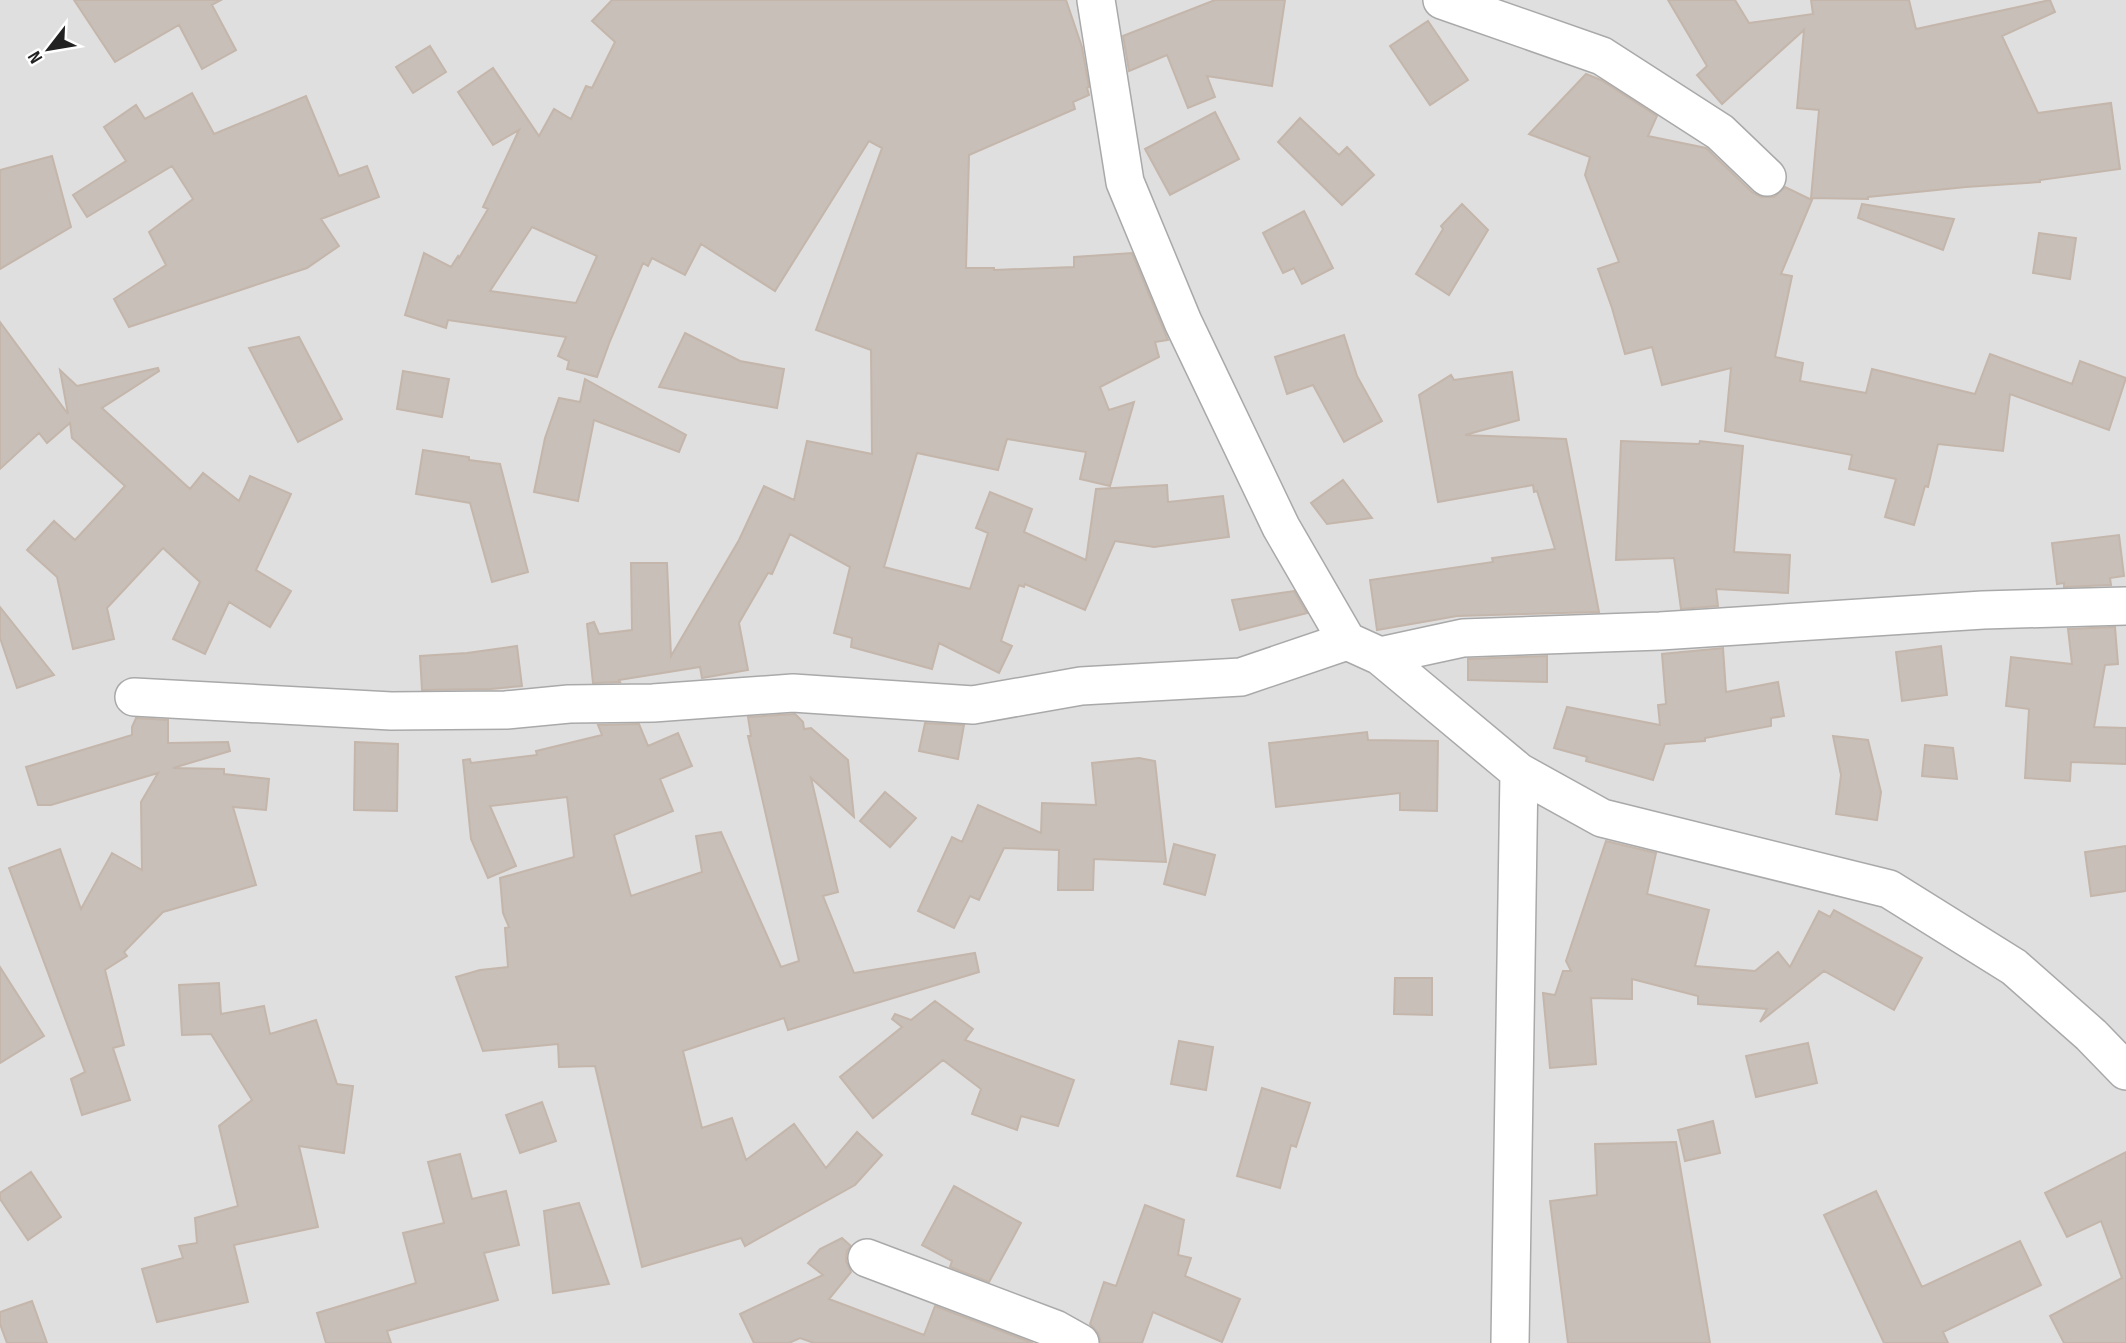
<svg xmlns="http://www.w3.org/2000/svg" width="2126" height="1343" font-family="'Sofia Sans Condensed',sans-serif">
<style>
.residential{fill:#e0dfdf}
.building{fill:#c7bfb8;stroke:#c4b6ab;stroke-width:2;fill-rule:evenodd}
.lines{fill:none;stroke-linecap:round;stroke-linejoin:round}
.street-casing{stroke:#a9a9a9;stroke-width:40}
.street{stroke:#fff;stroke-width:37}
</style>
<rect width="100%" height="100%" fill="#f2efe9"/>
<path class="residential" d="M0 0H2126V1343H0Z"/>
<path class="building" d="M74 0H221L212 5 236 50 202 69 179 25 115 62Z
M612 0H1066L1082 47 1089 87 1087 88 1089 95 1073 102 1075 109 969 155 966 268H994V270L1074 267V257L1132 253 1168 340 1155 342 1159 357 1100 387 1109 410 1134 402 1110 486 1080 479 1086 452 1007 439 998 470 917 453 884 567 970 589 988 533 976 528 990 492 1032 509 1024 532 1086 560 1096 489 1167 485 1168 502 1223 496 1229 537 1154 547 1115 541 1085 610 1025 584 1024 587 1019 585 1001 641 1012 646 999 673 939 643 932 669 851 647 852 638 834 633 850 567 790 534 772 574 768 573 739 623 748 670 702 678 700 667 619 680 620 682 593 683 587 624 594 622 599 634 632 630 631 563H667L671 656 739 540 764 486 794 500 807 441 872 454 871 350 816 330 882 148 869 141 775 291 701 244 685 275 652 258 648 266 643 263 610 341 597 377 567 369 569 361 558 356 566 337 448 320 446 328 405 315 424 253 451 267 458 256 459 258 488 209 483 207 519 130 493 145 458 92 493 68 539 136 554 109 571 119 586 86 592 88 615 42 592 21ZM532 227 597 256 576 303 490 291Z
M1215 0H1285L1272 86 1207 76 1215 97 1188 108 1167 55 1129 71 1123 36Z
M1668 0H1735L1749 23 1813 14 1811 0H1909L1916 29 2050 0 2055 12 2002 36 2038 113 2111 103 2120 169 2040 180V182L1966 187 1868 197V199L1811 198 1819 110 1797 108 1804 30 1722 104 1697 75 1707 66Z
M1428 21 1468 80 1430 105 1390 46Z
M430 46 446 72 413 93 396 67Z
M1586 74 1601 80 1657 116 1648 136 1706 148 1752 192 1761 197H1774L1785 187 1812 200 1781 274 1792 276 1775 357 1803 363 1800 381 1866 393 1872 369 1975 394 1990 354 2072 384 2080 361 2126 378 2109 430 2010 394 2003 451 1938 444 1928 487 1925 486 1914 525 1885 517 1896 479 1849 469 1852 455 1725 431 1731 368 1662 385 1652 347 1625 354 1612 308 1598 269 1619 262 1585 175 1590 157 1529 134Z
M192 93 214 134 306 96 339 176 367 166 379 197 321 219 339 246 307 268 129 327 114 299 166 265 149 232 193 199 172 166 87 217 73 195 126 161 104 127 136 105 145 119Z
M1215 112 1239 159 1170 195 1145 149Z
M1300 118 1339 155 1347 147 1374 175 1342 205 1278 142Z
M52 156 71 227 0 269V170Z
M1462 204 1488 230 1449 295 1416 274 1443 229 1441 226Z
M1862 204 1954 219 1943 250 1858 218Z
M1304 211 1333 268 1302 284 1294 268 1283 273 1263 233Z
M2039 233 2076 238 2070 279 2033 273Z
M0 322 68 414 60 370 77 386 158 368 159 371 102 408 190 489 203 473 239 501 250 476 291 494 256 570 291 591 270 627 229 602 205 654 173 639 200 582 163 548 107 608 114 639 73 649 57 577 27 550 54 521 75 540 125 486 72 438 70 423 47 443 39 433 0 469Z
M685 333 740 361 784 369 777 408 659 387Z
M1344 335 1357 376 1382 421 1344 442 1313 385 1287 394 1275 357Z
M299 337 342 419 298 442 249 348Z
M403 371 449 379 442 417 397 409Z
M1512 372 1519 420 1465 435 1566 439 1599 612 1457 616 1377 630 1370 580 1493 562 1492 558 1555 549 1537 491 1534 492 1533 485 1438 502 1419 395 1451 375 1454 380Z
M585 379 686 435 679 452 594 420 578 501 534 492 545 438 559 398 580 402Z
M1621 441 1699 444 1700 441 1743 446 1734 552 1790 555 1788 593 1716 589 1718 606 1681 609 1674 558 1616 560Z
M423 450 469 457V460L500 464 528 572 492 582 470 503 416 494Z
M1343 480 1372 518 1327 524 1311 503Z
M2119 535 2124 576 2110 578 2111 585 2064 587V583L2057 584 2052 543Z
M1294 591 1307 613 1240 630 1232 600Z
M0 607 54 675 17 688 0 638Z
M2115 627 2118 664 2105 665 2094 727 2126 728V764L2071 762 2070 781 2025 778 2029 709 2006 706 2011 657 2072 664 2068 629Z
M517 646 522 686 491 689 422 690 420 656 467 653Z
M1941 646 1947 695 1902 701 1896 652Z
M1723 648 1726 692 1778 682 1784 716 1771 718V726L1705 738V741L1665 744 1653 780 1586 761 1587 757 1554 748 1567 707 1660 725 1658 705 1666 704 1662 654Z
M1547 656V682L1468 680V659Z
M795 714 803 722 804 729 811 728 848 760 854 817 811 778 838 892 823 896 854 973 975 953 979 972 788 1030 784 1018 683 1051 702 1128 732 1118 746 1160 794 1124 826 1168 857 1132 882 1155 855 1185 745 1246 741 1238 642 1267 595 1066 559 1067 558 1044 483 1051 456 977 480 970 508 967 505 928 509 927 503 913 500 878 574 857 567 797 490 806 516 866 488 878 471 839 463 760 470 759 471 763 537 755 536 751 602 735 598 725 639 724 648 746 678 733 692 766 660 779 673 811 614 835 631 896 702 872 696 836 721 832 781 967 799 961 748 736H751L748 717Z
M136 718 168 720V743L228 742 230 751 173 768 224 769V774L269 779 266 810 233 807 256 885 163 912 124 952 127 956 105 970 124 1045 113 1048 130 1100 82 1115 71 1079 85 1072 9 868 60 849 81 909 112 853 142 870 141 802 158 773 51 805H38L26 767 132 735V727Z
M925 723 964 725 958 759 919 751Z
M1367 732 1368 740 1438 741 1437 811 1400 810V793L1276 807 1269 743Z
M1833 736 1868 740 1881 792 1877 820 1836 814 1841 775Z
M355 742 398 744 397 811 354 810Z
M1925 745 1953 748 1957 779 1922 776Z
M1139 758 1155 761 1166 862 1094 859 1093 890H1058L1059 850 1004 848 979 900 970 896 954 928 918 911 952 837 962 842 978 805 1041 833 1042 803 1096 805 1092 763Z
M885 792 916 818 890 847 860 821Z
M1606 841 1656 853 1647 894 1709 910 1695 966 1755 971 1778 952 1790 967 1819 911 1830 917 1834 910 1922 958 1894 1010 1824 971 1760 1022 1767 1009 1698 1004V996L1632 979V999L1591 998 1596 1064 1550 1068 1543 993 1555 995 1563 971H1571L1566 961Z
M1174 844 1215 855 1205 895 1164 884Z
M2126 846V891L2091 896 2085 852Z
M0 967 44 1036 0 1063Z
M1395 978H1432V1015L1394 1014Z
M219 983 221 1014 264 1006 270 1034 316 1020 337 1084 353 1086 344 1153 299 1146 318 1227 234 1245 248 1302 157 1322 142 1269 183 1258 179 1246 197 1243 195 1218 238 1206 219 1126 252 1100 211 1034 182 1035 179 985Z
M935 1001 973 1029 965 1040 1074 1080 1058 1126 1021 1116 1017 1130 972 1114 981 1089 943 1060 873 1118 840 1077 902 1027 892 1019 895 1014 911 1020Z
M1179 1041 1213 1047 1206 1090 1171 1084Z
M1808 1043 1817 1083 1756 1097 1746 1056Z
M1262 1088 1310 1103 1296 1147 1291 1145 1280 1188 1237 1176Z
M542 1102 556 1141 520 1153 506 1115Z
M1713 1121 1720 1153 1685 1161 1678 1130Z
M1676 1142 1710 1343H1568L1550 1201 1597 1195 1595 1144Z
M2126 1152V1343H2064L2050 1316 2122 1278 2101 1221 2067 1237 2045 1193Z
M460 1154 472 1199 506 1191 519 1245 484 1253 498 1300 387 1331 391 1343H326L317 1313 416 1283 403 1233 444 1223 428 1162Z
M31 1172 61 1217 28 1240 0 1199V1193Z
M954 1186 1021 1223 989 1282 950 1267 952 1261 922 1245Z
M1876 1191 1922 1287 2020 1241 2041 1285 1943 1332 1948 1343H1884L1824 1215Z
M579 1203 609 1284 553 1293 544 1211Z
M1145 1205 1184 1220 1178 1255 1191 1258 1185 1276 1240 1299 1222 1342 1153 1312 1142 1343H1101L1098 1333 1090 1324 1104 1282 1116 1286Z
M842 1238 851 1246 847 1251 846 1261 851 1272 829 1299 924 1335 935 1306 1033 1343H814L800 1338 789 1343H754L740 1314 823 1275 808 1263 820 1249Z
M32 1301 47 1343H7L0 1324V1312Z"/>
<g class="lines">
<defs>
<path id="street" d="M1096 0 1125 182 1183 322 1281 527 1347 641 1380 656 1519 772 1602 818 1889 889 2014 967 2091 1035 2126 1071
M1442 0 1602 56 1720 132 1767 177
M1380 656 1463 638 1660 631 1983 610 2126 606
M134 697 391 711 506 710 569 704 653 703 793 693 973 705 1081 686 1241 677 1347 641
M867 1258 1055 1329 1080 1343
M1510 1343 1519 772"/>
</defs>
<use href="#street" class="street-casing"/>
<use href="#street" class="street"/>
</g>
<g transform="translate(49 49) rotate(239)" stroke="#ffffff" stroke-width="5" paint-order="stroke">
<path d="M0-5L12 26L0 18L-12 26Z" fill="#222222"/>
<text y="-10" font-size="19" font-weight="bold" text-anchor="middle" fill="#222222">N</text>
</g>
</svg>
